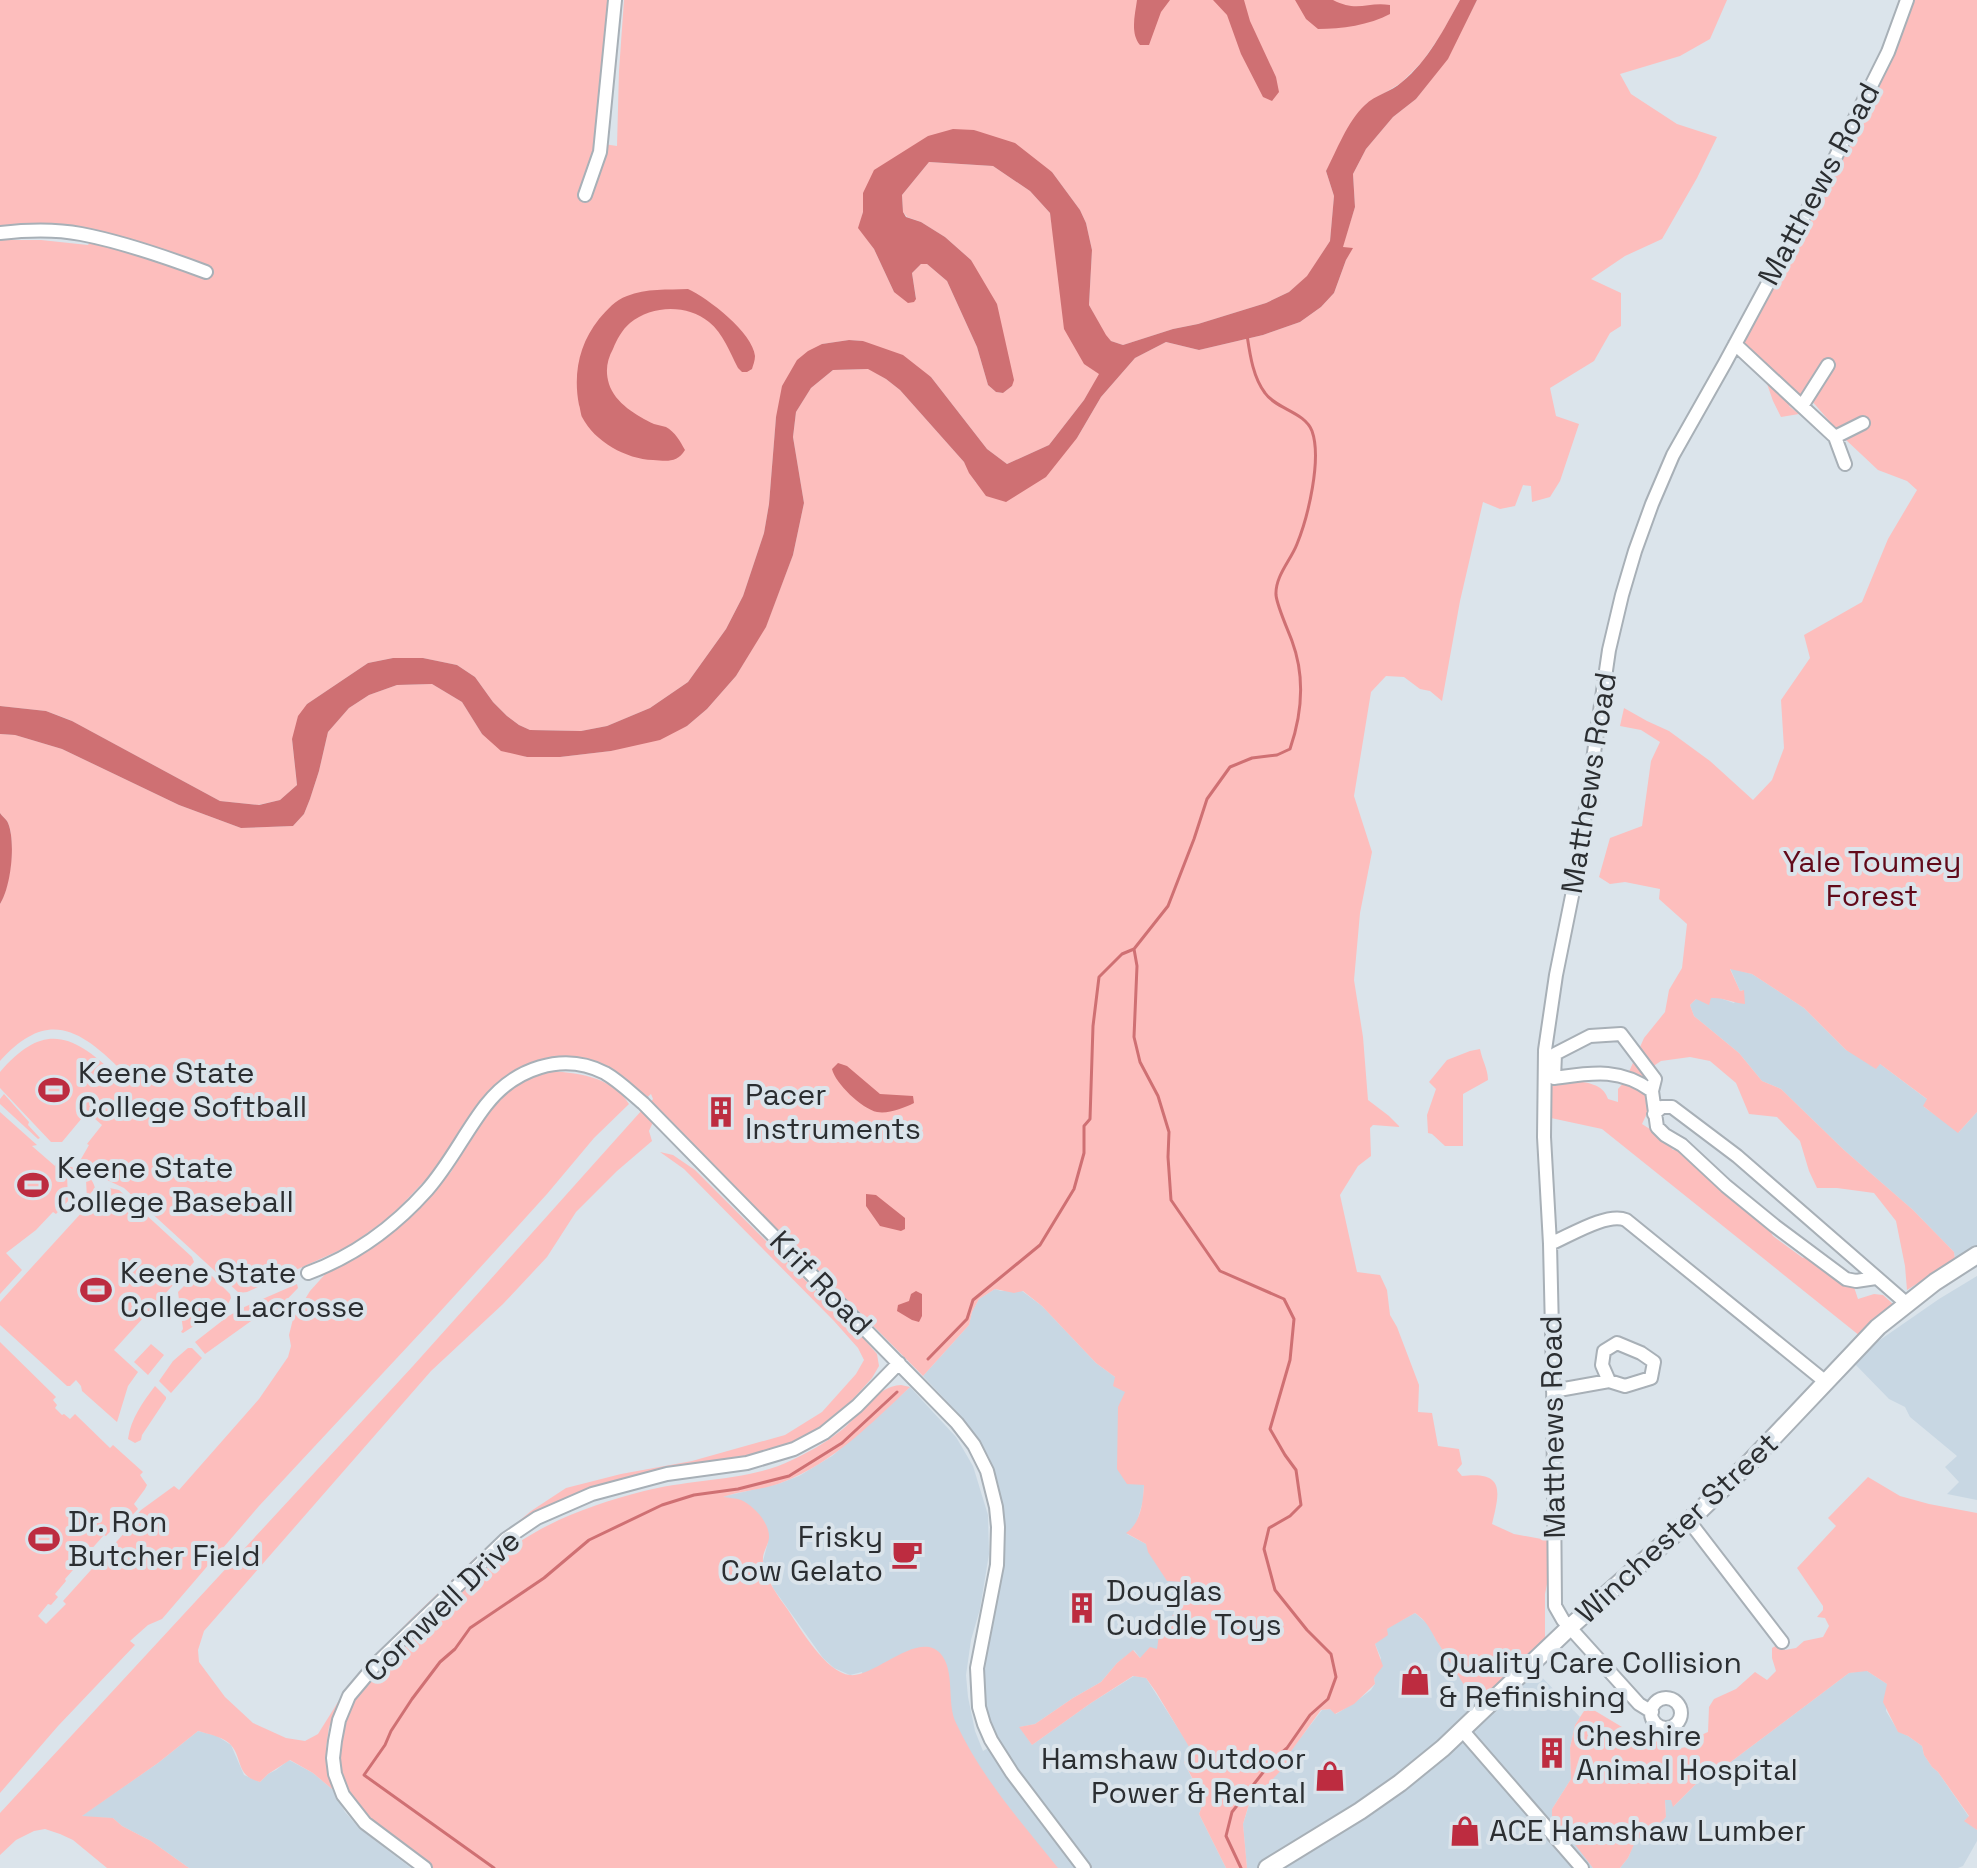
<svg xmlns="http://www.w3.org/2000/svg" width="1977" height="1868" font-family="'Space Grotesk',sans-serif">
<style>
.built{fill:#c8d7e3}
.green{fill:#fdbebd}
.water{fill:#cf7073}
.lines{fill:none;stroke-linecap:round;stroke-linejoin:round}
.stream{stroke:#cf7073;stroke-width:3}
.minor-casing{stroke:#a8b0b7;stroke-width:16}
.major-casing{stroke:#a8b0b7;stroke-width:20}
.minor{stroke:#fff;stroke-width:12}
.major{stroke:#fff;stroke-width:16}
.labels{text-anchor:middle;stroke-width:8;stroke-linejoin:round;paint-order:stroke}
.street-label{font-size:30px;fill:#2b2e31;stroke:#dbe4eb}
.park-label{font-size:30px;fill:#620919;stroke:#dbe4eb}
.poi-label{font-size:30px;fill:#2b2e31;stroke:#dbe4eb;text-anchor:start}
</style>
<rect width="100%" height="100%" fill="#dbe4eb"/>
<path class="built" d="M1730 968 1752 974 1804 1008 1846 1050 1880 1064 1928 1100 1924 1107 1959 1132 1977 1112V1247L1955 1260 1954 1252 1913 1210 1844 1150 1781 1089 1762 1081 1739 1053 1694 1016 1690 1005 1696 999 1717 997 1734 1003 1743 990 1740 991Z
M1977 1276V1500L1947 1494 1959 1482 1945 1467 1957 1456 1910 1417 1905 1407 1889 1399 1853 1362 1877 1342 1939 1299Z
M995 1289 1001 1291H1022L1042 1306 1096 1363 1115 1377 1126 1392 1144 1484 1143 1501 1135 1528 1127 1534 1146 1544 1184 1582 1188 1592 1180 1599 1174 1614 1161 1628 1158 1649 1140 1658 1134 1650 1117 1663 1101 1682 1073 1698 1035 1724 1020 1727 1032 1745 1091 1703 1134 1676 1146 1678 1195 1755 1184 1763 1204 1801 1199 1814 1226 1868H903L862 1672 850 1675 834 1668 823 1658 773 1588 763 1561 768 1542 721 1497 778 1484 799 1476 832 1456 870 1424 910 1387 956 1437 973 1466 988 1515 989 1554 980 1609 971 1640 966 1675 968 1697 975 1731 983 1751 998 1742 988 1719 984 1701V1660L996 1608 1003 1561 999 1486 989 1457 975 1435 958 1413 923 1376 969 1325 972 1312 979 1299Z
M1415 1613 1429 1625 1435 1638 1477 1704 1400 1776 1258 1868H1247L1243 1824 1249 1805 1322 1710 1330 1709 1336 1714 1354 1703 1371 1690 1375 1684 1374 1678 1381 1658 1375 1644 1386 1629Z
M1536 1671 1580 1717 1575 1725 1570 1748 1571 1779 1552 1809 1593 1868H1284L1369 1816 1403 1792Z
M1862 1671H1867L1887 1684 1886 1711 1898 1731 1908 1736 1922 1746 1924 1755 1932 1767 1938 1772 1969 1817 1965 1820 1977 1830V1841L1963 1866 1958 1868H1620L1628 1858 1637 1837 1666 1817 1665 1799 1671 1800 1674 1806 1700 1780 1703 1772 1712 1769 1720 1770 1849 1673Z
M198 1731 217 1736 231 1745 244 1775 260 1782 268 1774 276 1770 289 1760 313 1773 332 1789 345 1812 360 1829 411 1868H189L151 1841 122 1826 113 1818 80 1817 158 1763Z"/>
<path class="green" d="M0 0H611L597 143 617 146 619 71 624 0H1460L1442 33 1422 62 1401 83 1366 104 1326 171 1334 196 1330 241 1307 277 1289 292 1266 303 1198 324 1173 329 1123 345 1111 341 1105 335 1089 305 1092 250 1086 223 1080 210 1052 172 974 130 863 193V212L859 228 874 249 894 292 916 298 912 273 921 264H927L947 281 977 347 988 385 996 392 1003 393 1012 386 971 260 945 237 921 222 907 217 903 212 902 195 929 162 993 166 1030 191 1050 213 1058 266 1100 374 1084 400 1049 445 1007 464 987 449 931 377 863 341 849 340 822 344 776 417 769 504 764 533 743 596 726 629 688 682 650 708 607 726 581 731 530 730 519 725 507 716 493 702 475 677 457 665 423 658H393L368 663 307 704 292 740 297 785 280 800 258 805 220 801 70 720 46 711 0 706V240H41L88 245 96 233C64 228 32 222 0 226Z
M1477 0H1727L1710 39 1680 56 1620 74 1631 94 1677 124 1717 137 1697 178 1662 239 1625 256 1591 279 1621 293V326L1610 333 1594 361 1550 388 1556 416 1579 424 1560 481 1550 497 1532 502 1531 486 1523 485 1515 506 1500 509 1483 502 1460 601 1442 701 1430 691 1420 689 1404 677 1386 676 1371 692 1354 796 1372 852 1360 913 1354 980 1363 1037 1368 1100 1389 1116 1400 1127 1373 1125 1370 1128 1371 1156 1358 1166 1340 1195 1357 1272 1380 1275 1387 1290 1390 1315 1397 1327 1419 1385 1418 1412 1432 1413 1438 1446 1459 1449 1462 1464 1457 1470 1462 1476C1505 1471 1500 1491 1492 1524L1514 1534 1547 1540 1551 1564 1545 1594V1638L1536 1650 1477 1704C1463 1685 1451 1663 1438 1643 1430 1630 1429 1623 1415 1613L1387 1629 1388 1635 1375 1644 1383 1666 1374 1678 1375 1684 1354 1704 1335 1714 1330 1709 1321 1710 1289 1754V1762L1249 1804 1243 1824 1247 1868H1226L1199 1814 1204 1801 1184 1762 1194 1755 1156 1692 1146 1678 1133 1676 1091 1703 1032 1745 1019 1727 1035 1724 1073 1698 1101 1682 1117 1663 1133 1650 1140 1658 1150 1647 1157 1649 1160 1628 1174 1614 1180 1599 1188 1592 1183 1582 1167 1581 1148 1552 1146 1544 1126 1533C1141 1523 1143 1502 1144 1485L1127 1484 1117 1469 1118 1407 1125 1392 1113 1386 1115 1377 1096 1363 1042 1306 1023 1291 1014 1293 995 1289 979 1299 972 1312 969 1325 923 1376 651 1102 653 1099 651 1094 644 1100 625 1082 559 1058 538 1060 507 1076 485 1098 436 1169 391 1216 349 1246 247 1292 239 1293 124 1188 77 1166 89 1145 87 1144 102 1125 87 1112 62 1142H51L0 1088V1072C44 1021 73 1034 117 1076L122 1071C79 1028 47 1009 0 1061V904C10 888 16 841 8 823 7 820 2 816 0 813V734L15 735 62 749 179 805 241 828 293 826 304 814 310 799 319 771 328 732 349 708 369 695 397 685 432 684 462 702 482 734 526 757H560L611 751 687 726 707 709 736 676 766 626 793 555 804 503 793 437 796 412 811 388 833 370 869 369 886 379 900 390 964 462 976 483 1077 438 1101 397 1135 358 1166 342 1199 350 1263 335 1300 322 1321 307 1334 293 1346 260 1352 248H1342L1355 207 1353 174 1366 149 1393 117 1416 99 1447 59Z
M1911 0H1977V1112L1958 1133 1923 1106 1927 1099 1880 1064 1876 1069 1846 1050 1804 1008 1752 974 1730 969 1740 991 1744 990 1745 1004C1734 1003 1722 997 1711 998L1709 1005 1696 999 1690 1005 1694 1016 1739 1053 1762 1081 1781 1089 1844 1150 1913 1210 1954 1252 1955 1260 1907 1290 1905 1266 1896 1221 1874 1193 1837 1188H1817L1809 1171 1800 1141 1777 1117 1749 1114 1736 1083 1710 1061 1690 1057 1661 1061 1655 1065 1648 1082 1637 1076 1628 1074 1644 1038 1665 1012 1669 990 1682 968 1687 924 1659 899 1660 889 1625 882 1610 884 1599 877 1610 838 1642 826 1651 761 1660 742 1641 730 1620 726 1624 708 1647 721 1669 731 1710 761 1753 800 1772 780 1784 748 1781 700 1810 658 1804 635 1862 602 1888 539 1917 490 1907 481 1878 470 1845 439 1811 400 1799 395 1789 406 1799 414 1781 417 1773 401 1757 355 1742 343Z
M1480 1049C1482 1060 1488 1069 1488 1080L1463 1094V1146H1445L1432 1134 1428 1133 1427 1115 1436 1089 1429 1082 1447 1060 1470 1051Z
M545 1071C575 1072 612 1076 629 1104L594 1138 547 1194 437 1315 259 1506 162 1619 148 1625 130 1641 135 1645 58 1726 0 1793V1342L56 1397 53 1400 57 1405 55 1408 62 1415 64 1414 70 1419 75 1414 110 1448 113 1445 143 1472 140 1475 147 1485 145 1489 134 1504 138 1509 125 1523 121 1520 106 1536 104 1535 65 1579 66 1581 55 1594 58 1597 51 1605 48 1604 38 1616 46 1624 66 1604 63 1601 127 1530 125 1528 141 1510 174 1486 179 1490 259 1399 288 1357 291 1346 289 1335 293 1319 310 1291 328 1271 353 1259 399 1227 451 1172 479 1124 500 1096 516 1082Z
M1572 1080C1586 1083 1603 1083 1608 1099L1618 1102V1089L1625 1081 1646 1091 1650 1107 1642 1124 1664 1138 1673 1150 1680 1149 1763 1219 1773 1236 1803 1258 1806 1254 1853 1284 1858 1299 1874 1294 1883 1295 1893 1304 1885 1313 1860 1336 1602 1129 1551 1118 1550 1084Z
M4 1094 29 1122 28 1125 40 1138 38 1139 0 1104V1099Z
M642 1110 653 1122 649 1131 652 1141 617 1171 576 1212 547 1257 503 1304 431 1371 204 1631 198 1650 199 1662 225 1697 253 1723 286 1738 305 1741 318 1734 338 1702 362 1670 410 1620 476 1557 531 1511 566 1488 621 1474 692 1461 785 1435 822 1412 856 1374 864 1360 858 1348 834 1321 684 1169 660 1152 673 1155 695 1170 864 1339 877 1354 879 1366 872 1378 838 1416 790 1445 747 1458 645 1478 532 1518 341 1701 329 1727 326 1749 332 1789 313 1773 290 1760 268 1774 260 1782C234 1775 244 1757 229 1743 220 1736 208 1734 198 1731L158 1763 82 1816 113 1818 122 1826 151 1841 189 1868H107L73 1840 60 1834 45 1829 34 1831 16 1840 0 1855V1813L413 1366Z
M0 1112 37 1145 32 1146 55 1166 57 1161C70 1167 92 1172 95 1188L75 1212H73L68 1207 73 1200 87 1199 86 1180H80V1177H71V1173L67 1174 68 1201 56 1214 53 1212 36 1230 6 1253 22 1270 0 1294Z
M105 1187 119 1190 192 1257 194 1262 114 1350 138 1372 128 1386 117 1422 82 1391 81 1386 76 1380 70 1386H67L0 1325V1302Z
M201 1269 208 1272 230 1294 231 1298 228 1304 183 1333 181 1332 183 1329 178 1292Z
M297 1284 298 1288 271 1316 261 1314 205 1354 195 1342 227 1317 242 1308Z
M151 1344 164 1355 148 1375 134 1362Z
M188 1348H192L202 1358 171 1393 159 1381 173 1361Z
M901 1385 910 1387C872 1423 833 1463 783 1482 764 1490 742 1490 723 1497 729 1498 736 1498 741 1500 754 1506 770 1523 769 1538 768 1546 762 1553 763 1561 765 1579 778 1596 788 1610 800 1628 826 1673 850 1675 874 1678 918 1630 940 1653 956 1671 946 1702 956 1723 981 1777 1021 1822 1058 1868H431C408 1852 374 1831 357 1809 331 1777 335 1729 356 1696 407 1645 456 1588 515 1545 552 1519 600 1502 644 1491 688 1479 751 1481 792 1460 809 1452 825 1443 839 1432 859 1418 875 1386 901 1385Z
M155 1386 166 1397V1399L142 1435 141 1440 135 1443 128 1439C131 1418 143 1402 155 1386Z
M1868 1477 1900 1496 1929 1504 1977 1513V1830L1964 1821 1969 1816 1938 1772 1932 1767 1924 1755 1922 1746 1908 1736 1898 1732 1883 1702 1887 1684 1867 1671 1849 1673 1720 1770 1712 1769 1704 1772 1700 1780 1673 1807 1671 1800H1665L1666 1817 1644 1839 1637 1838 1628 1858 1620 1868H1593L1570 1838H1563L1552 1824V1809L1571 1779 1570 1748 1575 1725 1584 1711 1592 1709 1637 1736 1642 1741 1668 1742 1676 1749 1686 1747 1692 1739 1708 1732 1709 1707 1714 1699 1736 1689 1755 1672 1767 1680 1776 1671 1772 1658V1648L1779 1644 1785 1650 1796 1648 1804 1641 1823 1637 1829 1626 1825 1618 1817 1617 1823 1610V1606L1797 1568 1836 1526 1828 1518Z"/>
<path class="water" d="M1137 0H1170L1161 12 1149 45H1140C1130 33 1135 15 1137 0Z
M1213 0H1244L1250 21 1276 77 1279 92 1272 101 1263 97 1241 54 1227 15Z
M1295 0H1333C1358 13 1368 1 1390 5V14C1370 25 1341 29 1318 29L1306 19Z
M1460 0H1477L1448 59 1416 99 1393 117 1366 149 1353 174 1355 207 1343 247 1353 248 1346 260 1334 293 1321 307 1300 322 1263 335 1199 350 1166 342 1135 358 1101 397 1077 438 1046 477 1006 502 986 496 969 473 964 462 900 390 886 379 868 369 833 370 811 388 796 412 793 437 804 503 793 555 766 627 736 676 707 709 687 726 660 740 611 751 560 757H527L501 751 482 734 462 702 432 684 397 685 369 695 349 708 328 732 319 771 310 799 304 814 293 826 241 828 179 805 62 749 15 735 0 734V706L46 711 72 721 220 801 259 805 280 800 297 785 292 739 298 716 307 704 368 663 393 658H423L457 665 475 677 493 702 507 716 519 725 530 730 581 731 607 726 650 708 688 682 726 629 743 596 764 533 769 504 776 417 782 386 797 360 808 351 822 344 849 340 863 341 903 355 931 377 987 449 1007 464 1049 445 1084 400 1099 374 1084 364 1064 329 1050 213 1030 191 993 166 929 162 902 195 903 212 906 217 921 222 945 237 971 260 997 304 1014 380 1012 386 1003 393 996 392 988 385 977 347 947 281 927 264H921L912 273 916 299 914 302 908 303 894 292 874 249 858 228 863 212V193L874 170 928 136 953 129 974 130 1015 143 1052 172 1080 210 1086 223 1092 250 1089 305 1106 335 1111 341 1123 345 1173 329 1198 324 1266 303 1289 292 1307 276 1330 241 1334 196 1326 171C1337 150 1347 122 1365 105 1375 95 1391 92 1402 82 1428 61 1444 29 1460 0Z
M688 289C708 298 753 333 755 356 755 361 753 365 752 369L747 372H742L738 368C730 353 723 333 709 322 687 304 652 305 630 323 622 330 617 339 613 349 607 360 605 371 609 384 615 403 637 416 654 424 658 425 662 426 666 427 675 432 680 441 685 450 677 463 667 461 653 460 626 459 595 442 582 417 581 416 580 407 579 405 573 374 579 344 599 319 608 309 615 300 627 296 646 288 668 290 688 289Z
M0 813C2 816 7 820 8 823 16 842 11 887 0 904Z
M838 1063 847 1066 880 1094 913 1096 914 1103C904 1108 889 1114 877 1112 862 1109 835 1083 832 1069Z
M866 1194 876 1195 905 1218V1229L901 1231 880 1226 866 1206Z
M916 1291 922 1294V1316L919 1322 912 1320 897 1311 898 1305 909 1301 911 1294Z"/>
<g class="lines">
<path class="stream" d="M928 1359 967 1319 973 1300 1040 1245 1074 1189 1084 1153V1126L1090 1119 1093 1026 1099 977 1122 954 1134 949
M494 1868 364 1775 385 1745 391 1731 412 1699 440 1662 455 1649 470 1628 544 1578 589 1540 662 1505 694 1495 738 1489 789 1476 842 1443 897 1392
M1241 1868 1226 1836 1232 1812 1272 1761 1287 1748 1310 1715 1328 1699 1336 1677 1331 1654 1307 1630 1275 1590 1264 1549 1269 1528 1290 1516 1301 1505 1296 1470 1285 1455 1270 1429 1290 1360 1294 1319 1284 1299 1220 1271 1171 1200 1168 1157 1169 1132 1158 1096 1140 1062 1134 1037 1137 966 1134 949 1168 906 1194 839 1207 799 1230 767 1252 758 1277 755 1290 749C1302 714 1305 676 1292 641 1288 630 1277 606 1276 595 1275 576 1291 560 1297 544 1308 517 1322 459 1312 431 1305 412 1276 409 1265 393 1253 377 1250 355 1247 335"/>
<defs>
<path id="minor" d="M585 195 600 152 615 0
M0 233C26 230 55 229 81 234 123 242 166 257 206 272
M1735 344 1835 437 1845 464
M1802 406 1828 365
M1835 437 1863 423
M1621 1034 1655 1079 1652 1091C1619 1067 1591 1073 1554 1078L1555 1054 1590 1036Z
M1652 1091 1657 1127 1665 1135 1682 1145 1726 1186 1775 1226 1846 1279 1856 1281 1876 1278
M1654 1114 1662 1107H1672L1737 1156 1906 1303
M1550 1244C1569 1236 1607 1212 1626 1220L1827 1383
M308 1273C354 1256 394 1227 427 1190 450 1164 465 1132 486 1105 514 1069 562 1051 605 1073 619 1081 631 1093 643 1103L957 1423 974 1445 987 1471 996 1507 998 1527 997 1565 977 1668 979 1707 984 1724 991 1740 1012 1773 1084 1868
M1617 1343 1641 1353 1654 1362 1651 1378 1625 1386 1609 1381 1602 1365 1604 1351Z
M1553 1391 1609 1381
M1689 1521 1782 1642
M1651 1713a15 15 0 1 1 30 0a15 15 0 1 1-30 0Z
M1652 1712 1639 1704 1563 1620 1555 1606 1553 1374 1550 1244 1544 1137 1545 1050 1556 975 1576 876 1609 650 1622 595 1635 551 1652 504 1673 455 1725 363 1829 170 1888 52 1907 0
M1462 1730 1582 1868
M425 1868 365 1823 343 1795 335 1774 333 1758 335 1741 339 1720 349 1696 376 1664 506 1539 537 1518 592 1494 667 1474 747 1463 794 1449 824 1433 857 1406 899 1363"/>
<path id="major" d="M1267 1868 1360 1811 1400 1783 1443 1748 1570 1627 1689 1521 1751 1461 1878 1327 1935 1282 1977 1255"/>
</defs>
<use href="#minor" class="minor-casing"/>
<use href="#major" class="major-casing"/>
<use href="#minor" class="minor"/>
<use href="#major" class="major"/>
</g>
<defs>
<symbol id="stadium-bare" viewBox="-9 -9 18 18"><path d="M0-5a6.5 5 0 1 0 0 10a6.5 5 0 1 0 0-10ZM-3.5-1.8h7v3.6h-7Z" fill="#bd2c40" stroke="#dbe4eb" stroke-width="2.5" paint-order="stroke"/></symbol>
<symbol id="building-bare" viewBox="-9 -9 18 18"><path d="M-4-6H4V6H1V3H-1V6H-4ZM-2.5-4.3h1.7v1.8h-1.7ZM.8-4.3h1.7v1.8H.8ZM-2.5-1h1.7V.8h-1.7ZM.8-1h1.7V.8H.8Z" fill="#bd2c40" stroke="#dbe4eb" stroke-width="2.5" paint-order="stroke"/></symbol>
<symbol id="cafe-bare" viewBox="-9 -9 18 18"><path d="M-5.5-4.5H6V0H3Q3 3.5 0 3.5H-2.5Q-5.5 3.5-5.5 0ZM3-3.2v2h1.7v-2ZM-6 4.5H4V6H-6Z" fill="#bd2c40" stroke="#dbe4eb" stroke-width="2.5" paint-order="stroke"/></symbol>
<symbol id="shop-bare" viewBox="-9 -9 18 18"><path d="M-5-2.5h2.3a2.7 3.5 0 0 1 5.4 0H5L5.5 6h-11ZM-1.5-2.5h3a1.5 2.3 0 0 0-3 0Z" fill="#bd2c40" stroke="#dbe4eb" stroke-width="2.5" paint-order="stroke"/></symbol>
</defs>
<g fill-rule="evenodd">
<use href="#stadium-bare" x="32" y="1068" width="44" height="44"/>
<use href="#building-bare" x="699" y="1090" width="44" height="44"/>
<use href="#stadium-bare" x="11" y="1163" width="44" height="44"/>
<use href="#stadium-bare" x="74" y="1268" width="44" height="44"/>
<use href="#stadium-bare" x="22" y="1517" width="44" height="44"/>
<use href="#cafe-bare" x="885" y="1532" width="44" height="44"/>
<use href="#building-bare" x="1060" y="1586" width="44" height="44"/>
<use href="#shop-bare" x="1393" y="1658" width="44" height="44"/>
<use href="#building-bare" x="1530" y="1731" width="44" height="44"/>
<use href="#shop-bare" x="1308" y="1754" width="44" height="44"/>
<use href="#shop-bare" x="1443" y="1809" width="44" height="44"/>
</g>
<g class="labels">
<g class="street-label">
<text transform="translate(1819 184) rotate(-62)" y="10">Matthews Road</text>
<text transform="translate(1589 783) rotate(-81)" y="10">Matthews Road</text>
<text transform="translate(821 1283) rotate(46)" y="10">Krif Road</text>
<text transform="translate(1553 1427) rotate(-91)" y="10">Matthews Road</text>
<text transform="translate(1677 1528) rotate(-43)" y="10">Winchester Street</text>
<text transform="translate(442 1606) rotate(-44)" y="10">Cornwell Drive</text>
</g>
<g class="park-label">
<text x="1872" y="872">Yale Toumey<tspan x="1872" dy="34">Forest</tspan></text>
</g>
<g class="poi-label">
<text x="78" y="1083">Keene State<tspan x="78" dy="34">College Softball</tspan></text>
<text x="745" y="1105">Pacer<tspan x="745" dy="34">Instruments</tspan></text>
<text x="57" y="1178">Keene State<tspan x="57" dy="34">College Baseball</tspan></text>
<text x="120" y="1283">Keene State<tspan x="120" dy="34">College Lacrosse</tspan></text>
<text x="68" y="1532">Dr. Ron<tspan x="68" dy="34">Butcher Field</tspan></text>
<text x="883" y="1547" text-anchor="end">Frisky<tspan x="883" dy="34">Cow Gelato</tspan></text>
<text x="1106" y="1601">Douglas<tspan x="1106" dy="34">Cuddle Toys</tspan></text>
<text x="1439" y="1673">Quality Care Collision<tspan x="1439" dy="34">&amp; Refinishing</tspan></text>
<text x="1576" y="1746">Cheshire<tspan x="1576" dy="34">Animal Hospital</tspan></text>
<text x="1306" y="1769" text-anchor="end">Hamshaw Outdoor<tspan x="1306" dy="34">Power &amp; Rental</tspan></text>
<text x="1489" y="1841">ACE Hamshaw Lumber</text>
</g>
</g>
</svg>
